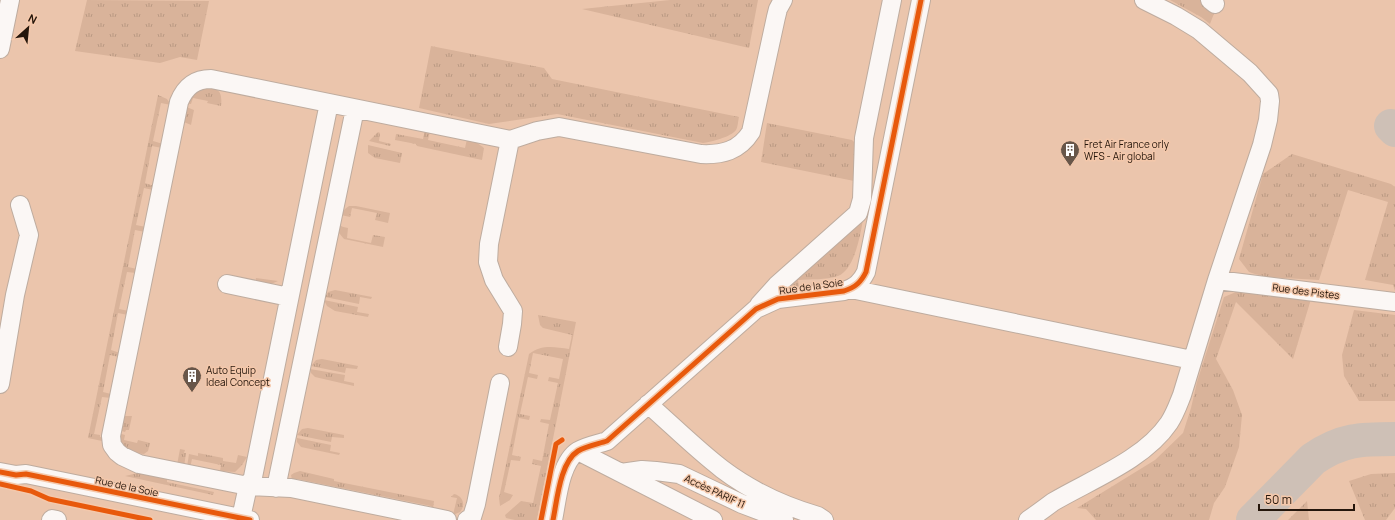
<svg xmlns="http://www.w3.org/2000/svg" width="1395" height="520" font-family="Manrope,sans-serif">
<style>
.built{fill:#ebc5ac}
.grass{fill:url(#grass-tufts)}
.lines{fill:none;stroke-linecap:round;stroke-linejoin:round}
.taxiway{stroke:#cec0b6;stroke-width:34}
.minor-casing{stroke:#beac9f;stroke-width:20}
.minor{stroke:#fbf7f5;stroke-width:18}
.cycleway-casing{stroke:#f4c8ab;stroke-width:8}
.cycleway{stroke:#e8590c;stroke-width:5}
.labels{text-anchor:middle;stroke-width:3;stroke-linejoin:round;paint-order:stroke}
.poi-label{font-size:10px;fill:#25160b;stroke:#f4c8ab;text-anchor:start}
.street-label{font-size:10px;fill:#25160b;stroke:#f4c8ab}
</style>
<defs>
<pattern id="grass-tufts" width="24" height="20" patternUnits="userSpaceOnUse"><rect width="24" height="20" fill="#d9b39a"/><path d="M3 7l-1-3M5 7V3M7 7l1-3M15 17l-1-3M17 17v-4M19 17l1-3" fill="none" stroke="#ba9983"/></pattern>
</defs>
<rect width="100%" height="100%" fill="#e3ccbc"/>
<path class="built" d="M0 0H1395V520H0Z"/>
<path class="grass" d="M87 0 209 1 197 60 180 57 160 63 75 51Z
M670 0H758L749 48 582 9Z
M1170 0H1200L1215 11 1210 24 1201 17Z
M431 46 544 68 552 79 739 117C738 121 738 127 736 130 731 137 711 142 703 143L557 114 489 124 419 108Z
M202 87C217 88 223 89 221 106L207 103 208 101 193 98 191 104 185 103 186 101Z
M158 95 167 99 171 105 161 103 153 141 163 144 162 148 152 146 145 183 154 186 153 190 144 188 136 225 146 227 145 232 135 230 128 267 137 269 136 273 127 272 119 309 129 311 128 315 118 313 111 350 120 353 119 357 110 355 103 392 111 394V398L102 397 94 434 100 435V437L104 438 102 441 88 438Z
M184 106 194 110 191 125 184 122 183 120Z
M767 123 852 140 856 144 854 181 761 162Z
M425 130 430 131 428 140 465 148 467 139 476 142 484 148 482 160 417 146 416 144 395 140 396 134 423 139Z
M378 132 380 133 379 141 391 144 390 146 369 141Z
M368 145 402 153 400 163 375 158 368 153Z
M1292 154 1391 184 1395 187V291L1393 285 1365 280 1388 202 1348 190 1319 280 1267 277 1255 274 1249 272 1239 259 1263 174Z
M349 206H356L390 213 388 223 375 220 377 213 352 208 350 217 341 215 345 209Z
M865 208C862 224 857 269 838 276 826 280 811 279 798 280L799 286 785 289Z
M339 226 348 228 347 238 371 243 373 235 385 237 383 247 344 239 339 233Z
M256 278 278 281 271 284 255 282Z
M335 290 372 297 371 299 360 297 359 304 325 297 328 292Z
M1236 292 1311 299 1293 359 1236 302 1216 359 1233 390 1242 415 1239 447 1225 487 1214 503 1209 520H1096L1086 509 1077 508 1155 460 1183 433 1191 408 1197 382 1224 297Z
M324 300 358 307 357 312 369 314 368 317 335 311 327 306Z
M1354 310 1395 315V401H1359L1344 376 1342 355Z
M538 315 576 322 537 520H515L506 518 505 515 521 501 533 503 541 466 532 464 533 459 542 461 549 424 540 422 541 419 550 420 558 383 548 381 549 377 559 379 563 359 533 353 529 373 538 375 537 379 528 377 520 414 530 416 529 420 519 418 512 455 521 457 520 461 511 460 504 492 513 495 510 500 500 506 499 498 529 354C541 344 555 347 569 349L572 335 543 328 540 325Z
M322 359 358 366 357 369 346 368 345 373 311 366 316 360Z
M310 369 345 375 344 381 354 383V386L315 377 311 373Z
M125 416H132L129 430H126L125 432 118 430 122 417Z
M308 428 344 435V438L332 437 331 442 297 435 302 429Z
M118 433 125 435 124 440 137 443 138 440 150 443 148 451 144 454C130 453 120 447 118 433Z
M297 438 331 445 330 451 340 453 339 455 301 447 297 442Z
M180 449 185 450 184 453H186L184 467 177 465Z
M198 453 223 458V461L236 463 238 455 247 457 242 465 235 472 220 471 221 465 192 459 190 468 187 467 189 454 198 456Z
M300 471 334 479V481L434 501 433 509 431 506 297 479 296 482 292 480 291 475 294 473Z
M142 472 167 478V482L214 492 213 495 125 476Z
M1395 473V508L1386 520H1365L1349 481 1371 474Z
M454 494C463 496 466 505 460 512L453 515 457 498 451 497Z
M1307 501 1309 520H1288Z"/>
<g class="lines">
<path class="taxiway" d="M1391 126 1395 130
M1253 520 1313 459C1342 439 1361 439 1395 439"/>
<defs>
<path id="minor" d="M1210 0 1215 4
M0 49 10 0
M1217 280 1395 302
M227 284 289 297
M851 289 1192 360
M759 305 777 285 858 213 862 199 864 138 892 0
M508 347 512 324 513 311 494 280 488 262 489 244 510 140 537 131 559 127 701 154C722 155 739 151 751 132L776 17 778 9 783 0
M0 384 15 295 29 235 20 205
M648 404C673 426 696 449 722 469 751 491 784 506 818 516L824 520
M578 451 713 520
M0 472 16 475 26 474 250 520
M621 473 642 470 656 471 679 474 742 504 784 520
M276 488 355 109
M241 518 248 486 253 477 329 103
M51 520 52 519 57 520
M447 520 291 488 248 486 139 464 122 456 117 452 112 445 111 436 179 102C185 87 195 79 211 79L510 140
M467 520 472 517 476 504 500 383
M553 520C557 501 560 462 578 451 586 446 598 444 607 441L756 309 778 299 844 291C856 287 861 282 866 272L921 0
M1028 520C1037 514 1045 508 1053 502 1090 480 1144 460 1169 423 1175 414 1178 405 1182 395L1217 280 1262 145 1268 120 1270 101 1269 94 1250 73 1199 30 1176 16 1144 0"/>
</defs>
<use href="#minor" class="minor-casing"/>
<use href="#minor" class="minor"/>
<defs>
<path id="cycleway" d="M0 472 16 475 26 474 250 520
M0 484 31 491 49 499 150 520
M541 520 556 444 562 440
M553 520C557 501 560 462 578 451 586 446 598 444 607 441L756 309 778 299 844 291C856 287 861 282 866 272L921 0"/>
</defs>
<use href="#cycleway" class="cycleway-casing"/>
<use href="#cycleway" class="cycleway"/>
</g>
<defs>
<symbol id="building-pin" viewBox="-11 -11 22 30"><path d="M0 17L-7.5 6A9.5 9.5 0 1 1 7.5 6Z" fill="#685649" stroke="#f4c8ab"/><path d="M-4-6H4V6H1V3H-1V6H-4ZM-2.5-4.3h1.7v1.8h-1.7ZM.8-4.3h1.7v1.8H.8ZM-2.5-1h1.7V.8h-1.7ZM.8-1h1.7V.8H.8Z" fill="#fff"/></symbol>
</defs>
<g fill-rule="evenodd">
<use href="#building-pin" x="1059" y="139" width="22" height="30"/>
<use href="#building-pin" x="181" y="365" width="22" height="30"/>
</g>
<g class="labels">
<g class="poi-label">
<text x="1084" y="148">Fret Air France orly<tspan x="1084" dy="12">WFS - Air global</tspan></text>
<text x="206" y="374">Auto Equip<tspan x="206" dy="12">Ideal Concept</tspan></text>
</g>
<g class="street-label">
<text transform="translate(811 286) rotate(-8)" y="4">Rue de la Soie</text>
<text transform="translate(1306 291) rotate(7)" y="4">Rue des Pistes</text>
<text transform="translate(127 486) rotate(12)" y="4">Rue de la Soie</text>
<text transform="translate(715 491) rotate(25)" y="4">Accès PARIF 11</text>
</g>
</g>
<g transform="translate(28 28) rotate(27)" stroke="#f4c8ab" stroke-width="3" paint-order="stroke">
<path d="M0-3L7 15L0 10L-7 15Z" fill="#25160b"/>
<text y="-6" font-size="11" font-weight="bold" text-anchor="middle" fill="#25160b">N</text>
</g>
<path d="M1259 504v6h95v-6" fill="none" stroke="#25160b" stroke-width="2"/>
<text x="1265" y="504" font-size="12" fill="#25160b" stroke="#f4c8ab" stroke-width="3" paint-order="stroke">50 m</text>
</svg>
